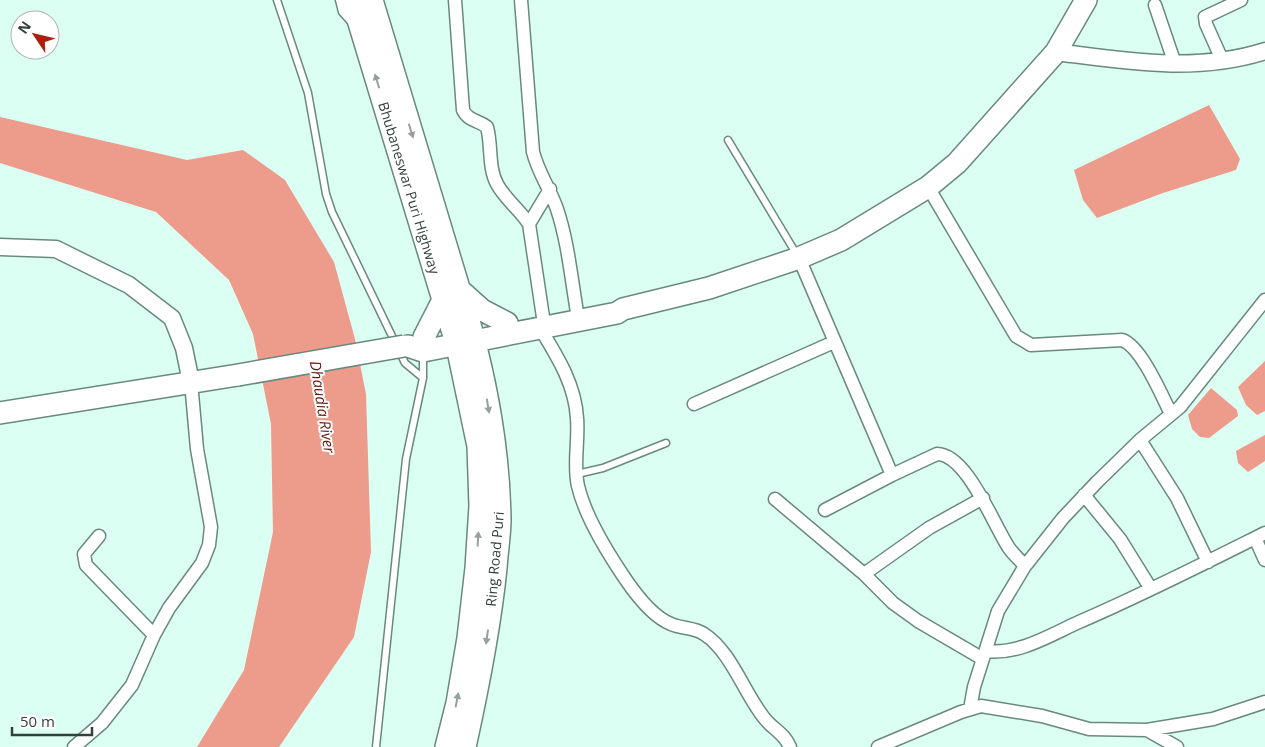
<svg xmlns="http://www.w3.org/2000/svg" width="1265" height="747" font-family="'Open Sans',sans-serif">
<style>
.water{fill:#ed9b8b}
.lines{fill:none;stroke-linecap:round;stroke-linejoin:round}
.service-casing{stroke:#69897f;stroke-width:9}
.minor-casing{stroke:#69897f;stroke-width:15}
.tertiary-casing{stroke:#69897f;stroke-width:19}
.trunk-casing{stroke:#69897f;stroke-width:24}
.service{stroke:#fff;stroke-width:6}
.minor{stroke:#fff;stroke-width:12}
.tertiary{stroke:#fff;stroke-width:16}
.trunk{stroke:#fff;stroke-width:21}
.trunk-bridge-casing{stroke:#69897f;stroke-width:24;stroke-linecap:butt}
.trunk-bridge{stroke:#fff;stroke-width:21}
.oneway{fill:#98a09e}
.labels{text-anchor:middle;stroke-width:4;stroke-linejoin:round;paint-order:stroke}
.street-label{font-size:14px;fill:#32403c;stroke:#fff}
.water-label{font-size:15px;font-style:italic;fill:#60180d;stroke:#fff}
</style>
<rect width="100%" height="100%" fill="#dcfff3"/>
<path class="water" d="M1209 105 1240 159 1236 170 1163 193 1097 218 1083 200 1074 170Z
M0 117 187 160 243 150 285 180 334 262 355 339 366 394 371 552 354 637 279 747H197L244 670 273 532 271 424 253 334 229 280 156 212 0 163Z
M1265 361V411L1257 415 1246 405 1238 387Z
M1211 388 1237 410 1238 416 1209 438 1200 437 1192 429 1188 415Z
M1265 435V461L1248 472 1238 463 1236 451Z"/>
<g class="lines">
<defs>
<path id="service" d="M277 0 308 93 326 194 332 212 405 363 423 378
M339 0 342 12 351 22
M728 140 797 255
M577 474 603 468 666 443
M376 747 406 459 423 378V354"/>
<path id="minor" d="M455 0 463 110C468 121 478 120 487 127 492 145 488 168 497 184 505 199 520 210 529 224L543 317
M521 0 533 152C538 172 550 189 557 209 568 242 571 277 577 312
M1155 5 1175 64
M1223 62 1206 24 1205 17 1241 0
M928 187 1016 336 1031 345 1122 340C1141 346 1162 396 1171 414
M529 224 550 189
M799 258 892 475
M540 328C557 356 575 384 577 418 579 440 573 465 578 486 585 516 609 555 626 580 637 596 653 617 671 624 682 629 694 627 704 634 731 651 745 695 765 719 774 730 784 733 790 747
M694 404 834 342
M1140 440 1177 498 1208 562
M1084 495 1120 539 1151 589
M775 499 864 574 893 603 918 621 983 659
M825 510 892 475 937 454C967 454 994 526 1009 548 1014 555 1020 560 1025 566
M99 536 84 554 86 565 154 635
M1255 538 1265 560
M864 574 929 528 983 498
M986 651C1019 655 1050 635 1079 622 1142 595 1203 564 1265 533
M970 709 974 687 998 611 1025 566 1063 518 1097 482 1140 440 1180 407 1265 300
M1147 730 1177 747
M74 747 102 723 132 685 154 635 169 608 202 563 209 545 211 527 197 449 191 382
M878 747 961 712 981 706 1042 716 1089 729 1147 730 1213 719 1265 702"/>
<path id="tertiary" d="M1056 52C1127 61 1196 73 1265 51
M0 247 56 249 129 285 172 318 184 348 191 382"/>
<path id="trunk" d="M352 0 457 346 478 446 480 506 476 568 468 638 457 703 446 747
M372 0 471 328C488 390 499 455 500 519 500 535 497 552 496 568 490 628 478 688 465 747
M462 292 482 310 507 323
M424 337 443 300
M408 346 423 351 617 313 623 309 709 288 799 258 841 240 928 187 957 163 1056 52 1086 0
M0 413 238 375"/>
</defs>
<use href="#service" class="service-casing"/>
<use href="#minor" class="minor-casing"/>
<use href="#tertiary" class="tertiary-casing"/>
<use href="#trunk" class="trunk-casing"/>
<use href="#service" class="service"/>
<use href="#minor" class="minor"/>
<use href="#tertiary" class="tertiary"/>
<use href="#trunk" class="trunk"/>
<defs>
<path id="trunk-bridge" d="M238 375 404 346"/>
</defs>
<use href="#trunk-bridge" class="trunk-bridge-casing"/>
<use href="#trunk-bridge" class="trunk-bridge"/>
</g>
<defs><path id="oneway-solid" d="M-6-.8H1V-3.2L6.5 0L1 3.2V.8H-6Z" transform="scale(1.25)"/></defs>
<g class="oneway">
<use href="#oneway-solid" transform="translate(377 81) rotate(-107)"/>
<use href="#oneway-solid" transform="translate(411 131) rotate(73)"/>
<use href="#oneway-solid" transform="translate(488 406) rotate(81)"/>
<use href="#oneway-solid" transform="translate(478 539) rotate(-87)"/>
<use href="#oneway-solid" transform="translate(487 637) rotate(98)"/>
<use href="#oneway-solid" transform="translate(457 700) rotate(-79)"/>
</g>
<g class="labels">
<g class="street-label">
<text transform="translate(409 188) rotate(73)" y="5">Bhubaneswar Puri Highway</text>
<text transform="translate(495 559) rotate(-85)" y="5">Ring Road Puri</text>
</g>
<g class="water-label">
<text transform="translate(322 407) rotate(81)" y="5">Dhaudia River</text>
</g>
</g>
<g transform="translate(35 35) rotate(305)"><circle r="24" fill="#ffffff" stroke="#adb3b1"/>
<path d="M0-4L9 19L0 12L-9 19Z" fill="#ad1f0a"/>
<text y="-8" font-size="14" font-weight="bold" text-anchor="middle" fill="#32403c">N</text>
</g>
<path d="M12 727v8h80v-8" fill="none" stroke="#32403c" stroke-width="2.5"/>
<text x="20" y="727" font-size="15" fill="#32403c" stroke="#ffffff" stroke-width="4" paint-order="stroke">50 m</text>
</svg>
